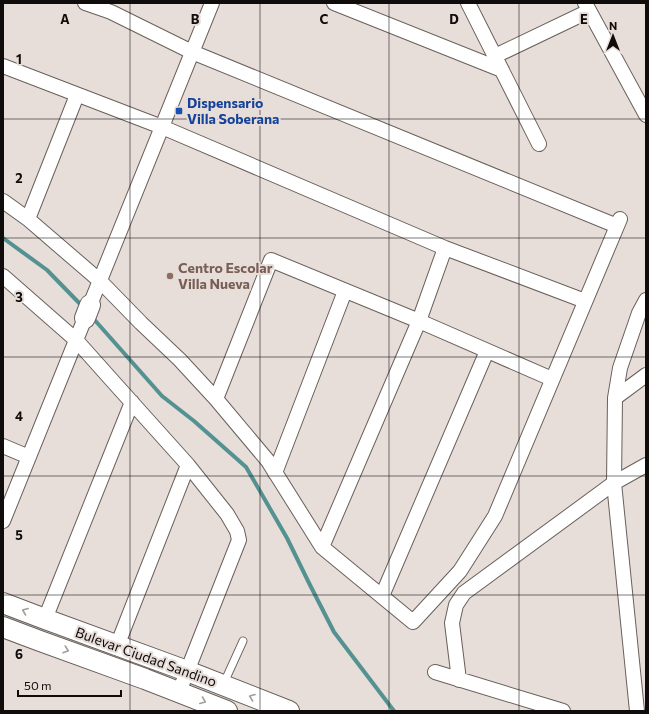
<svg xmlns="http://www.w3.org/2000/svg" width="649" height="714" font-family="Commissioner,sans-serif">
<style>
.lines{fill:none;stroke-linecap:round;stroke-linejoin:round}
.stream{stroke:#549291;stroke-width:4}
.lane-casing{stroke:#68605c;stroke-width:9}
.street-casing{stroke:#68605c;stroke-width:16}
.secondary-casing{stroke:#68605c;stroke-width:22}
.lane{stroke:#fff;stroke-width:7}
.street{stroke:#fff;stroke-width:14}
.secondary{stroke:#fff;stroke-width:20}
.oneway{stroke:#9f9e9d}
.grid{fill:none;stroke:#0f0c0b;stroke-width:1;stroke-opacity:0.55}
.transit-dot{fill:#1a4fb4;stroke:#e7ddd9;stroke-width:1.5}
.education-dot{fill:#8d6e63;stroke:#e7ddd9;stroke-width:1.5}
.labels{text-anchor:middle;stroke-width:4;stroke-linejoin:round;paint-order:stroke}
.transit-label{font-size:14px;font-weight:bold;fill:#164399;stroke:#e7ddd9;text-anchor:start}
.education-label{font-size:14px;font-weight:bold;fill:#785e54;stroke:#e7ddd9;text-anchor:start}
.street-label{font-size:14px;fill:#0f0c0b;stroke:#e7ddd9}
.grid-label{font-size:13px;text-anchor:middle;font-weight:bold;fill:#0f0c0b;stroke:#e7ddd9;stroke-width:4;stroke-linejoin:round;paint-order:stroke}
</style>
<rect width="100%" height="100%" fill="#e7ddd9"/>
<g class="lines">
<path class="stream" d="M3 238 47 270 84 308
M92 317 162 396 194 421 246 467 287 538 309 583 334 632 394 711"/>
<defs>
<path id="lane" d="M223 685 243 641"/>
<path id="street" d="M85 3 111 12 192 52 617 226
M334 3 502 70
M468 3 539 144
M585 3 646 115
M495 56 589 11
M3 66 162 127 445 248 585 301
M3 201 28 219 100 281 141 323 180 360 216 399 268 461 322 547 413 622 460 571 495 516 620 219
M28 219 77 95
M3 276 76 340 109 377 188 465 227 514 237 531 239 540 179 692
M90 305 212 3
M615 398 646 375
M216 399 271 260 419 321 445 248
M3 446 29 457
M275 473 345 291
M3 521 85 318
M322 547 419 321 552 379
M382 596 487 351
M45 619 132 402
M117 646 188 465
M435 672 563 711
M459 680 452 623 456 605 464 593 614 483 646 465
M637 711 614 483 615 398 620 368 639 313 646 300"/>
<path id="secondary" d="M85 318 90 305
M3 603 45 619 187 671 289 711
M3 627 40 641 145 679 227 711"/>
</defs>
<use href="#lane" class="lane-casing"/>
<use href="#street" class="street-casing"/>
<use href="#secondary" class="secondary-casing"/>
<use href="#lane" class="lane"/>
<use href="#street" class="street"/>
<use href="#secondary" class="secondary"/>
</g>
<defs><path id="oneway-chevron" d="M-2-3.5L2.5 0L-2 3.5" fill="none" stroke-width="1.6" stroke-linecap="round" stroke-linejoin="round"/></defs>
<g class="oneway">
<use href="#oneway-chevron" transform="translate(25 611) rotate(-159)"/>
<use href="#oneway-chevron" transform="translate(66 650) rotate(19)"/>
<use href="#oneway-chevron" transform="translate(252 697) rotate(-159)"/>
<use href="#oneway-chevron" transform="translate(203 701) rotate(22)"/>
</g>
<path class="grid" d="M130 3V711M260 3V711M389 3V711M519 3V711M3 119H646M3 238H646M3 357H646M3 476H646M3 595H646"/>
<rect class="transit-dot" x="175" y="107" width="8" height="8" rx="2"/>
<circle class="education-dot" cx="170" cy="276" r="4"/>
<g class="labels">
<g class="transit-label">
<text x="187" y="108">Dispensario<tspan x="187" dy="16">Villa Soberana</tspan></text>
</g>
<g class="education-label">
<text x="178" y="273">Centro Escolar<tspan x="178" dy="16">Villa Nueva</tspan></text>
</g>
<g class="street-label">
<text transform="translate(146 657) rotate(20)" y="5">Bulevar Ciudad Sandino</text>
</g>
</g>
<g class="grid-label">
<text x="65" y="24">A</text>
<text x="195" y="24">B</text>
<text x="324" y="24">C</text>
<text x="454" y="24">D</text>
<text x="584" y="24">E</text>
<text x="19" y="64">1</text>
<text x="19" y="183">2</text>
<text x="19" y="302">3</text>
<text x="19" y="421">4</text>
<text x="19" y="540">5</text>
<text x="19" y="659">6</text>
</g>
<rect width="649" height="714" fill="none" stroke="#0f0c0b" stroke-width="8"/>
<g transform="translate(613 36)" stroke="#e7ddd9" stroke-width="3" paint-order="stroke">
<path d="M0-3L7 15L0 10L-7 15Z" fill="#0f0c0b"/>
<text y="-6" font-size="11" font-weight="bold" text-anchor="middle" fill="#0f0c0b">N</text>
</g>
<path d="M18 690v6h103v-6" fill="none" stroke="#0f0c0b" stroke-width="2"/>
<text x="24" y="690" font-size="12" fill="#0f0c0b" stroke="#e7ddd9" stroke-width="3" paint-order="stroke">50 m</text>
</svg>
